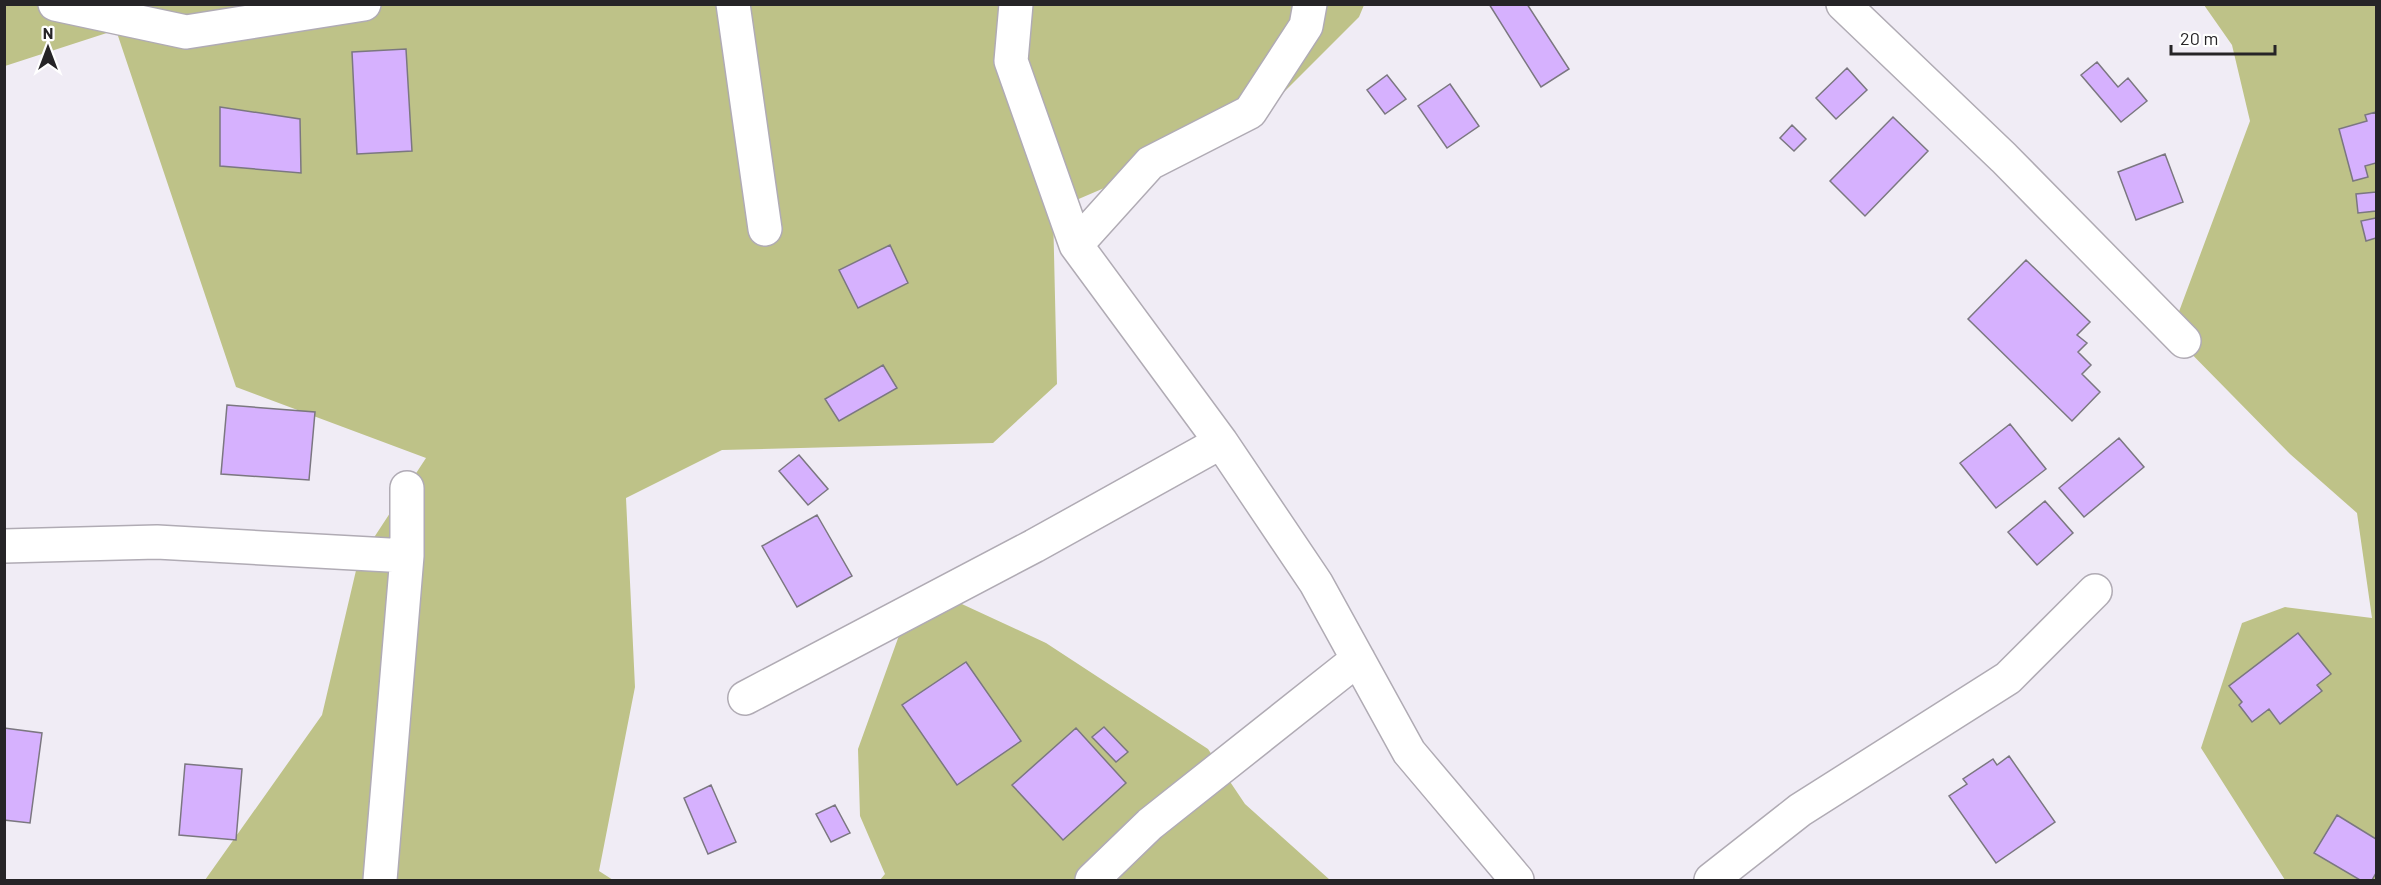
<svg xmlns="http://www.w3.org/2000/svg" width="2381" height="885" font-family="Barlow,sans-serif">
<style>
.green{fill:#bec288}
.building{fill:#d6b1fe;stroke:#7b7780;stroke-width:1.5}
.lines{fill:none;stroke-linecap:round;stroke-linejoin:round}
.street-casing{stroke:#b0abb4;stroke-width:36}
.street{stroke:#fff;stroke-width:33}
</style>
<rect width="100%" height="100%" fill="#f0ecf5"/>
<path class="green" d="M4 5H1364L1359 17 1251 125 1053 210 1057 384 993 443 722 450 626 498 635 687 599 871 613 880H205L322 715 358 562 426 458 236 387 116 30 5 66Z
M2204 5H2376V880H2285L2201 748 2242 623 2285 607 2372 618 2357 513 2290 454 2171 333 2250 121 2232 45Z
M951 599 1046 643 1208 749 1245 804 1330 880H880L885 874 860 816 858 749 901 630Z"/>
<path class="building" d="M1489 4H1527L1569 69 1541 87Z
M406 49 412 151 357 154 352 52Z
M2097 62 2118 87 2128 78 2147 101 2121 122 2081 75Z
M1847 68 1867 90 1836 119 1816 98Z
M1387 75 1406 99 1385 114 1367 90Z
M1450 84 1479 126 1447 148 1418 106Z
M220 107 300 119 301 173 220 166Z
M2376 112V163L2365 166 2368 177 2353 181 2339 129 2367 121 2365 115Z
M1893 117 1928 151 1865 216 1830 181Z
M1792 125 1806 139 1794 151 1780 138Z
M2165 154 2183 202 2136 220 2118 172Z
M2376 192V211L2358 213 2356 194Z
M2376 218V238L2366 241 2361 221Z
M890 245 908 283 858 308 839 270Z
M2026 260 2090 322 2077 335 2087 343 2078 352 2091 365 2082 374 2100 392 2072 421 1968 319Z
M883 365 897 388 839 421 825 399Z
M227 405 315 412 309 480 221 474Z
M2010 424 2046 469 1996 508 1960 463Z
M2119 438 2144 467 2084 517 2059 488Z
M799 455 828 489 808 505 779 471Z
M2045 501 2073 533 2037 565 2008 532Z
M817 515 852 576 797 607 762 546Z
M2298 633 2331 674 2317 685 2322 691 2280 724 2269 709 2252 722 2239 705 2242 702 2229 686Z
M966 662 1021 741 957 785 902 705Z
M1104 727 1128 752 1116 762 1092 737Z
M4 728 42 733 30 823 4 820Z
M1076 728 1126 783 1063 840 1012 785Z
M2009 756 2055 822 1996 863 1949 796 1967 784 1963 779 1993 759 1997 765Z
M185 764 242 769 236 840 179 835Z
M711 785 736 842 708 854 684 798Z
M835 805 850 833 831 842 816 814Z
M2337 815 2376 839V873L2372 880H2360L2314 853Z"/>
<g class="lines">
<defs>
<path id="street" d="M55 4 186 32 364 4
M733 4 765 229
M1016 4 1011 61 1076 245 1221 442 1316 583 1409 752 1517 880
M1843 4 2004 158 2184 341
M1076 245 1150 163 1250 112 1306 26 1310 4
M4 546 157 542 407 556
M745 698 1034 546 1221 442
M380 880 407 556V488
M1092 880 1150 824 1358 659
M1711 880 1800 810 2008 678 2095 591"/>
</defs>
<use href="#street" class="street-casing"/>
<use href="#street" class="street"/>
</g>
<rect width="2381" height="885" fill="none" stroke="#262427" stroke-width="12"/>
<g transform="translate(48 48)" stroke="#ffffff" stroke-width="4.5" paint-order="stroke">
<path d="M0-4.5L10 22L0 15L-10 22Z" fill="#262427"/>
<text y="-9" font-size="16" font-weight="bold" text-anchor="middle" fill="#262427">N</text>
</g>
<path d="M2171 45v9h104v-9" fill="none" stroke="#262427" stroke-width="3"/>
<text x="2180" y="45" font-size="18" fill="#262427" stroke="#ffffff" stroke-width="4.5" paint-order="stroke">20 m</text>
</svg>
